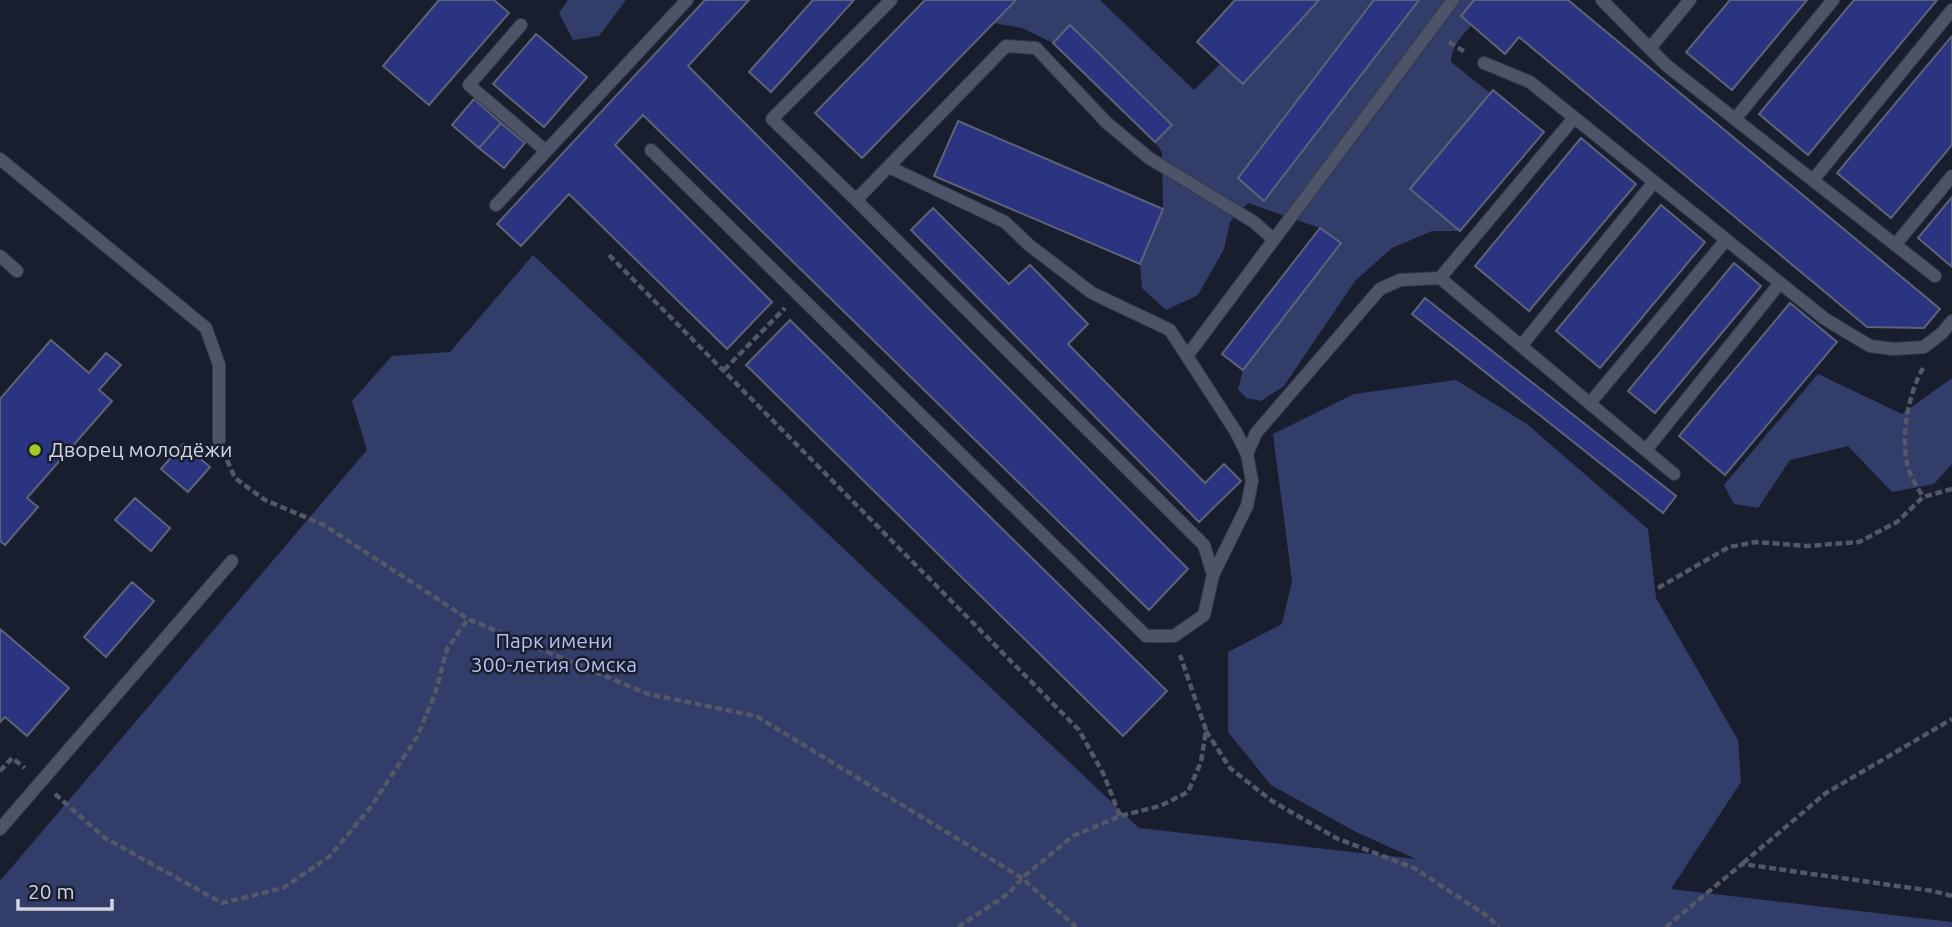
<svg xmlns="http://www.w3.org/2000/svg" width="1952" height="927" font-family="Ubuntu,sans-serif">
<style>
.green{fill:#333d6a}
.building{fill:#2a3481;stroke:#5d6377;stroke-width:2}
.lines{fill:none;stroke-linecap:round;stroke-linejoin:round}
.lane-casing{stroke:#363947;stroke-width:14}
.path{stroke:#535767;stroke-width:4.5;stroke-dasharray:7 3.5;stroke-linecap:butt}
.lane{stroke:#4e5468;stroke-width:12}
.poi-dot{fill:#a4c825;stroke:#191e2f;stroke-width:2.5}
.labels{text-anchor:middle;stroke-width:5;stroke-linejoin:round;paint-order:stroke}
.poi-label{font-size:21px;fill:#d2d5e1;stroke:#191e2f;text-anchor:start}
.park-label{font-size:21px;fill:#b5c1ed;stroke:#191e2f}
</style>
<rect width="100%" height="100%" fill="#191e2f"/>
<path class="green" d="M568 0H626L599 36 573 40 559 13Z
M1016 0H1100L1194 90 1221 63 1244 83 1319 0H1374L1238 178 1264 201 1419 0H1474L1461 16 1472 25C1462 35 1451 47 1451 62L1490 93 1410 189 1460 231H1432L1392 248 1355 281 1284 386 1261 401 1246 398 1238 389 1243 370 1341 243 1320 228 1248 203 1230 222 1224 249 1198 295 1166 310 1142 288 1140 264 1163 209 1162 152 1155 142 1172 124 1070 26 1053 43 1022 28 994 23Z
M533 255 1139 828 1416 859 1356 832 1271 785 1228 732V652L1282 624 1292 581 1273 434 1354 394 1456 380 1527 424 1648 529 1656 598 1738 740 1741 782 1671 889 1952 922V927H0V881L367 450 352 401 392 356 450 352Z
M1818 374 1902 414 1952 378V464L1934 484 1892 492 1848 446 1790 460 1758 508 1734 504 1724 485Z"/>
<path class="building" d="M439 0H494L509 13 429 105 383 66Z
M705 0H749L688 66 1188 569 1149 610 643 115 615 145 772 302 727 349 569 194 521 246 497 224Z
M813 0H854L771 92 749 72Z
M925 0H1016L862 158 815 113Z
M1235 0H1319L1243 84 1197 42Z
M1374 0H1419L1264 201 1238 178Z
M1474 0H1568L1940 309 1924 328 1867 327 1519 37 1505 54 1461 16Z
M1730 0H1807L1732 90 1686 52Z
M1854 0H1937L1808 155 1759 114Z
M1070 25 1172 125 1155 142 1053 43Z
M536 34 587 77 544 127 493 84Z
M1952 36V145L1891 218 1837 173Z
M1493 90 1544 132 1460 231 1410 189Z
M474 99 501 123 479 148 452 125Z
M958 121 1163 209 1140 264 934 176Z
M501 123 525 143 504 168 479 148Z
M1581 138 1636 184 1529 311 1475 266Z
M1952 197V267L1918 238Z
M1661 205 1705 242 1600 368 1556 331Z
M933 208 1009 284 1030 265 1088 324 1068 344 1205 483 1224 464 1241 481 1199 522 911 230Z
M1320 228 1341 243 1243 370 1222 354Z
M1734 263 1761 286 1655 413 1628 391Z
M1425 298 1676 496 1663 513 1412 314Z
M1790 303 1837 342 1725 475 1679 436Z
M790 320 1167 691 1123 736 746 365Z
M51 340 89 373 106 353 121 365 99 390 112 401 27 498 38 507 5 545 0 541V399Z
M183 444 210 467 188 492 161 469Z
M135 498 170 528 151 551 115 520Z
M132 582 154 601 106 657 84 637Z
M0 629 69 688 27 736 5 717 0 722Z"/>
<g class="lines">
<defs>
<path id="lane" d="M891 0 772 119 856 200 1006 46 1036 48 1107 123 1149 158 1254 222 1274 240
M1602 0 1666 65 1935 276
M521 25 469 85 546 151
M1650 48 1690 0
M1484 63 1530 82 1825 319 1870 346 1893 349 1924 347 1942 333 1952 321
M1574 118 1440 278 1674 474
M1735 119 1833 0
M651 150 1146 636H1174L1204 615 1213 575 1204 545 856 200
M0 159 206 328 219 365V441
M889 167 1005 222 1029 245 1092 293 1170 330 1236 432 1247 454 1252 481 1247 506 1213 575
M1813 180 1952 10
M496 205 687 0
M1895 245 1952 176
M0 256 17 271
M1521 346 1654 182
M1187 356 1453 0
M1590 403 1726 240
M1646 450 1780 283
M1247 454 1256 433 1380 289 1400 280 1440 278
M0 829 232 561"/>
</defs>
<use href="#lane" class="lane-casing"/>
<path class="path" d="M1449 42 1465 52
M609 255 1079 730 1104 775 1120 816
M1923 368C1908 395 1900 437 1908 467 1910 477 1918 488 1923 497
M724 370 785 308
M227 460 235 478 265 500 324 525 468 619 648 694 756 716 1022 878 1076 927
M1658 588 1729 547 1756 542 1807 546 1859 542 1897 522 1923 497 1952 489
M1206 731 1230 768 1272 801 1336 838 1414 868 1486 915 1499 927
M0 771 12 758 25 768
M55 794 105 838 222 903 283 888 330 856 370 808 417 737 435 694 447 649 468 619
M1743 863 1826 793 1952 719
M958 927 1008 894 1022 878 1073 836 1120 816 1160 806 1188 792 1201 762 1206 730 1180 655
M1666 927 1742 864 1933 891 1952 896"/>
<use href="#lane" class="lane"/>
</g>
<circle class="poi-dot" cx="35" cy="450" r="7"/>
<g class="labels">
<g class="poi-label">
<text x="49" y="457">Дворец молодёжи</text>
</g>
<g class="park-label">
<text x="554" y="648">Парк имени<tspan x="554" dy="24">300-летия Омска</tspan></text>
</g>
</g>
<path d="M18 899v10h94v-10" fill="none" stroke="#d2d5e1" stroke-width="3.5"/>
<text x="28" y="899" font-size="21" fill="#d2d5e1" stroke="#191e2f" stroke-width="5" paint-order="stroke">20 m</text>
</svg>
